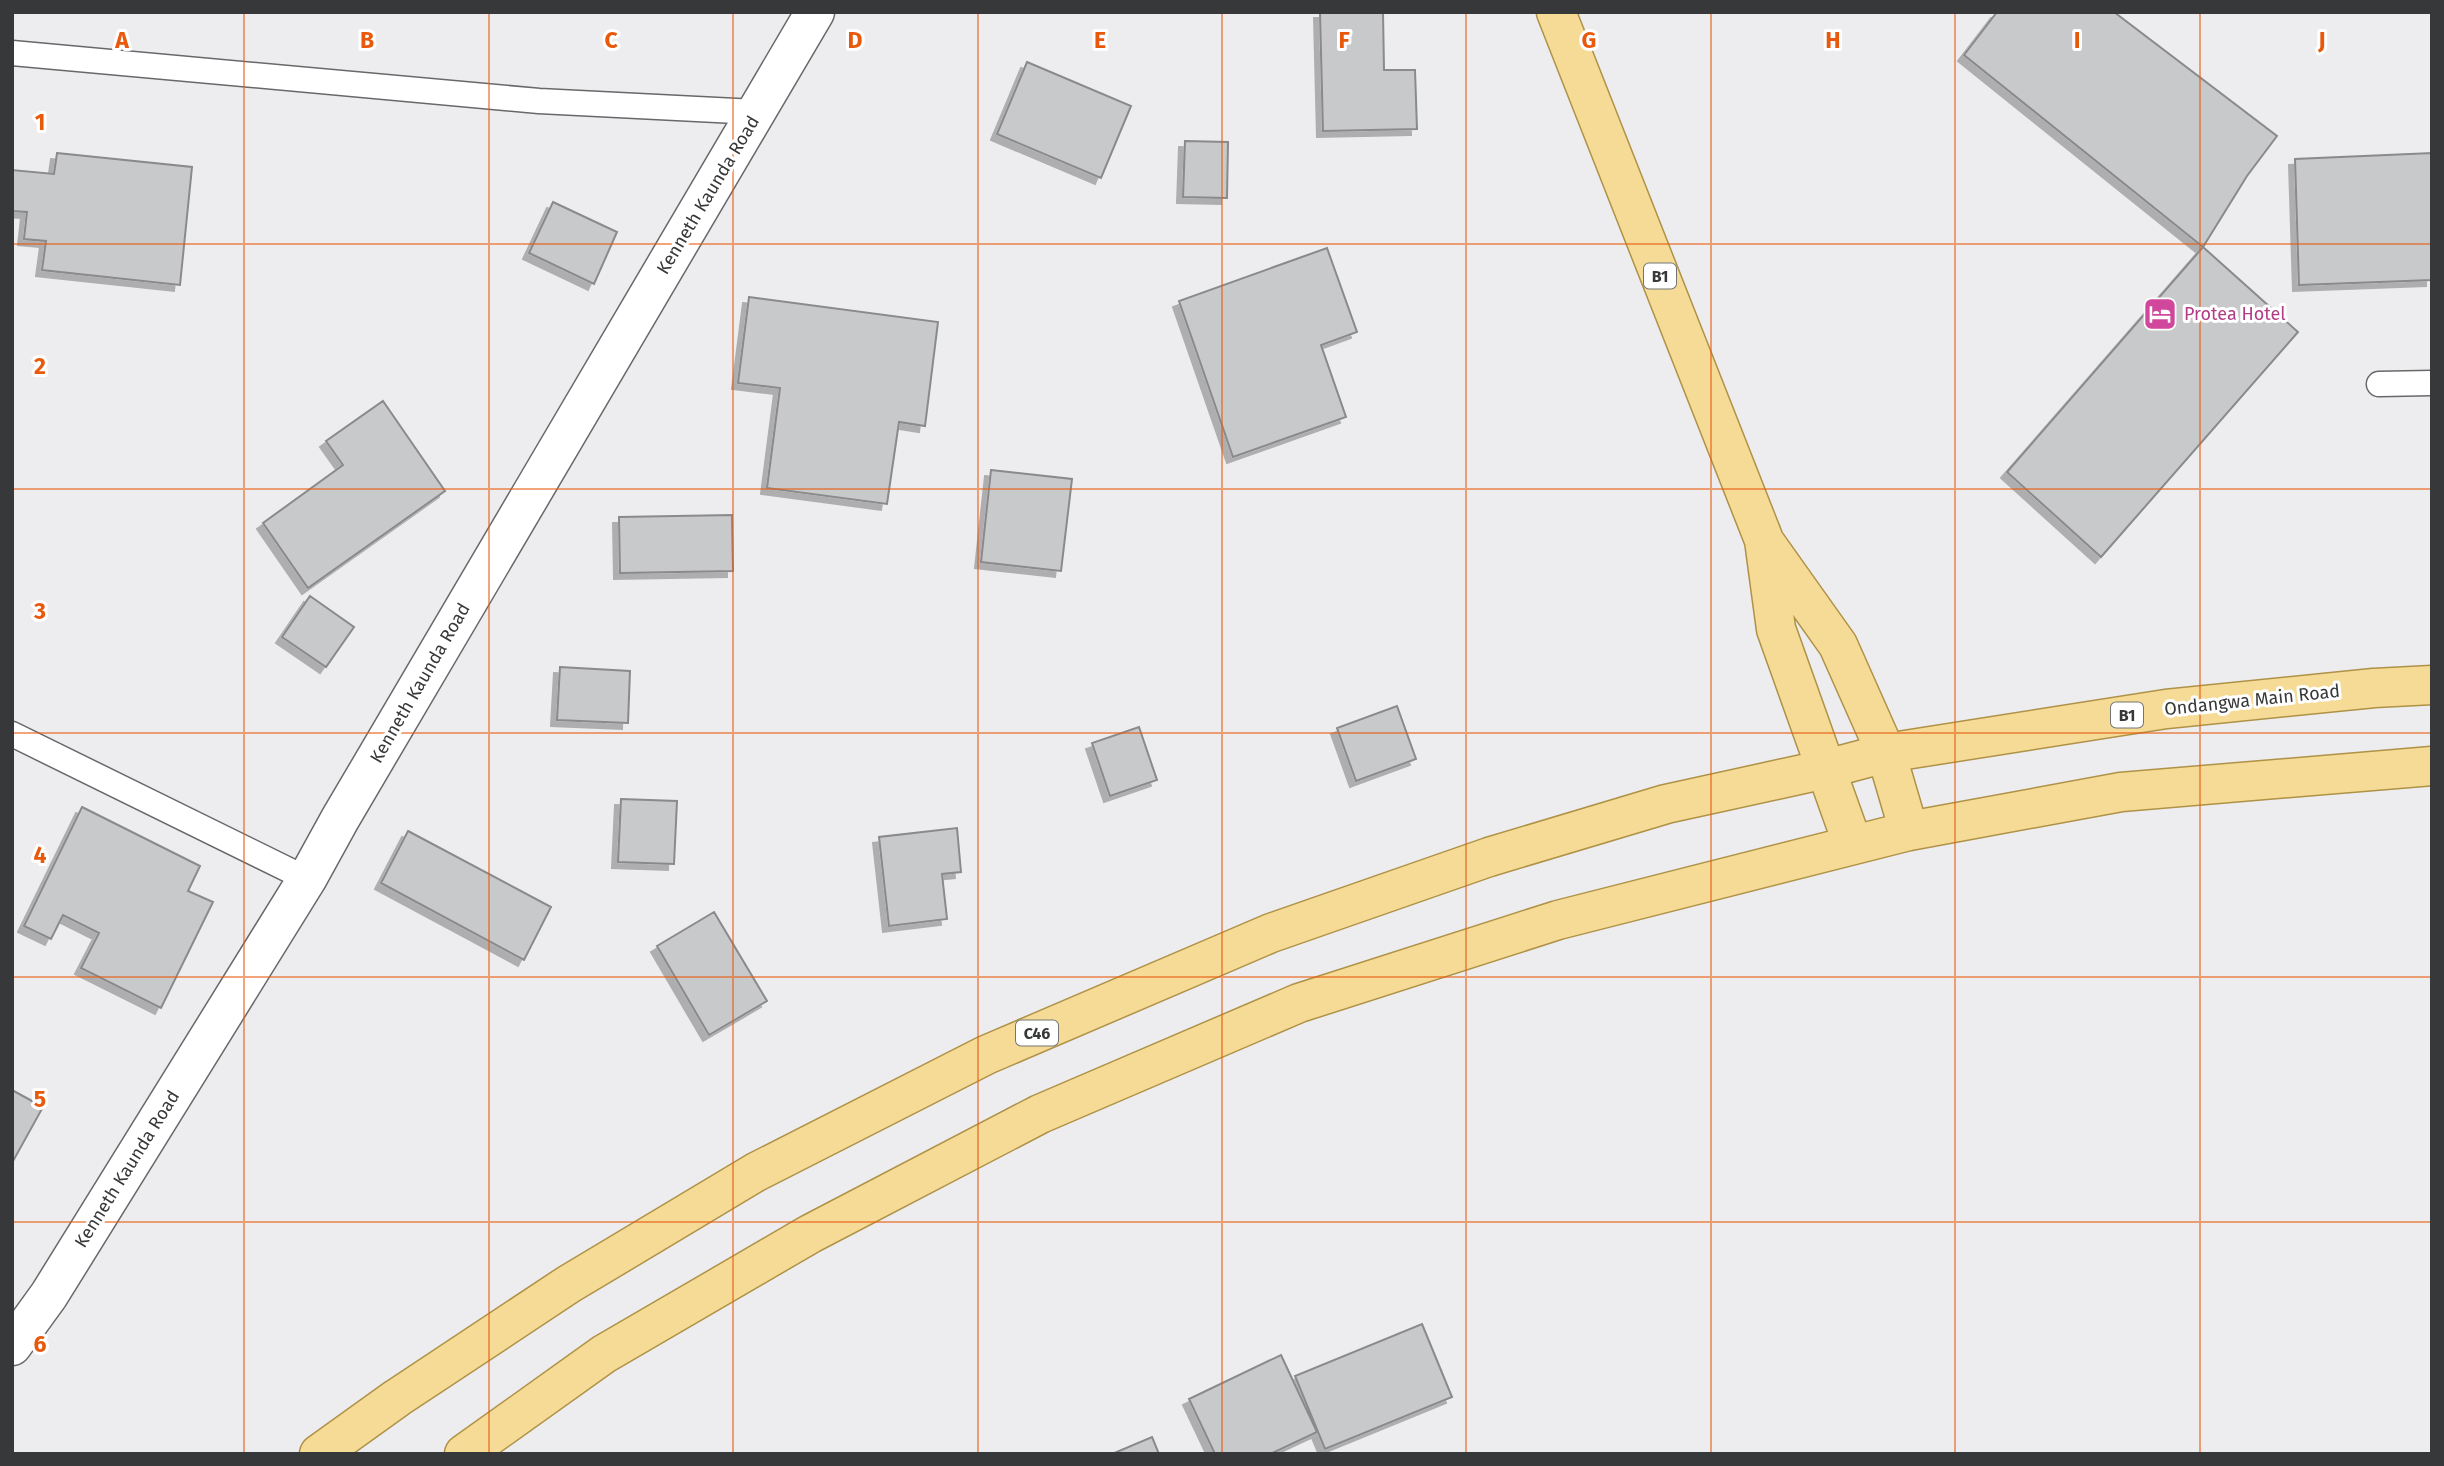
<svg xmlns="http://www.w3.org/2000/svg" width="2444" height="1466" font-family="'Fira Sans',sans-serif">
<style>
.building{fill:#c8c9cb;stroke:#8a8a8d;stroke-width:2;filter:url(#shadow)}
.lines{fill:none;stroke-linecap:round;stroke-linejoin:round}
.service-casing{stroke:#68686b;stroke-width:27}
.minor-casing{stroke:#68686b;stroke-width:41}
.primary-casing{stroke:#af9247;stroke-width:41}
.service{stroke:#fff;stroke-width:24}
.minor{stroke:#fff;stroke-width:38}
.primary{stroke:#f5db95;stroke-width:38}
.grid{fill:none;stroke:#e8590c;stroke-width:2;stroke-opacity:0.55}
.labels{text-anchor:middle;stroke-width:6;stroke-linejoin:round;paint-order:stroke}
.shield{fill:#fff;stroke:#737474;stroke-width:2}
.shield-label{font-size:16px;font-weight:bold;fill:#373839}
.street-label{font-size:18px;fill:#373839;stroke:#fff}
.hotel-label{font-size:18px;fill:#b23c85;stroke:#fff;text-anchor:start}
.grid-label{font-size:23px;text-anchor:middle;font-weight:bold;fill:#e8590c;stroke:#fff;stroke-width:6;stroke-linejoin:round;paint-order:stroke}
</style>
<defs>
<filter id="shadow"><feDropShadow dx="-6" dy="6" stdDeviation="0" flood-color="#0004"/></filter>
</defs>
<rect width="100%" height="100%" fill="#ededf0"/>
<path class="building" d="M1320 12H1383L1384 70H1415L1417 129 1323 131Z
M1997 12H2114L2277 136 2247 176 2203 247 1964 55Z
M1027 62 1131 106 1101 178 997 134Z
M1185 141 1228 142 1227 198 1183 197Z
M57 153 192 167 180 285 42 270 46 241 24 239 27 212 12 211V170L54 174Z
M2432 153V280L2299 285 2295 159Z
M553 202 617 232 594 284 529 253Z
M2203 247 2298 332 2101 557 2007 472Z
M1327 248 1357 332 1321 345 1346 417 1233 457 1179 301Z
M749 297 938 322 925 426 899 422 887 504 767 488 780 388 738 383Z
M383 401 445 491 308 588 263 523 343 465 326 441Z
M991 470 1072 479 1061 571 981 562Z
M732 515 733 571 620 573 619 517Z
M310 596 354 627 326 667 282 637Z
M560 667 630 671 628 723 557 720Z
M1397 706 1416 759 1356 781 1337 728Z
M1139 727 1157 780 1110 796 1092 743Z
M621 799 677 801 674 864 618 862Z
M82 807 200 866 188 891 213 902 161 1008 81 968 99 933 63 915 51 939 24 926Z
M957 828 961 872 942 874 947 919 889 926 879 837Z
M408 831 551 907 524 960 381 883Z
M714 912 767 1001 709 1035 657 946Z
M12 1090 43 1107 12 1163Z
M1422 1324 1452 1397 1325 1449 1295 1376Z
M1281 1355 1317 1432 1270 1454H1215L1189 1399Z
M1152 1437 1159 1454H1112Z"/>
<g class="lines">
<defs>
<path id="service" d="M12 53 539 101 756 112
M2379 384 2432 383
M12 734 307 879"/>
<path id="minor" d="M12 1346 49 1295 307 879 340 819 815 12"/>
<path id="primary" d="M1556 12 1764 540 1776 629 1853 845
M1767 545 1838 645 1886 753 1909 831
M319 1454 397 1398 569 1284 756 1172 986 1055 1271 933 1489 857 1666 804 1826 769 1886 753 2166 709 2374 688 2432 685
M464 1454 604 1354 810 1234 1040 1114 1299 1003 1558 920 1909 831 2121 792 2432 766"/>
</defs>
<use href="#service" class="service-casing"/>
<use href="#minor" class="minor-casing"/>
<use href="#primary" class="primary-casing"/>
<use href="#service" class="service"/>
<use href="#minor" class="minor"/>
<use href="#primary" class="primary"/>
</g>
<path class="grid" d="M244 12V1454M489 12V1454M733 12V1454M978 12V1454M1222 12V1454M1466 12V1454M1711 12V1454M1955 12V1454M2200 12V1454M12 244H2432M12 489H2432M12 733H2432M12 977H2432M12 1222H2432"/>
<defs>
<symbol id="hotel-square" viewBox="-11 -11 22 22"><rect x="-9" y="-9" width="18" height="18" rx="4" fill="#d1479c" stroke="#fff"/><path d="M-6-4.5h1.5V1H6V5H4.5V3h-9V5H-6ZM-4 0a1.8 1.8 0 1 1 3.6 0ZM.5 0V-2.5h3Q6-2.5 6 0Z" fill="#fff"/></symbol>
</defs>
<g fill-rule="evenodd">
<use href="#hotel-square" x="2141" y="295" width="38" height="38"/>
</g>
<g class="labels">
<g class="shield">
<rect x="1644" y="263.5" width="32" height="25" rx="5"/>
<rect x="2111" y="702.5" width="32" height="25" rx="5"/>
<rect x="1016" y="1020.5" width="42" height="25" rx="5"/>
</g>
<g class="shield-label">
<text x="1660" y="282">B1</text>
<text x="2127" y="721">B1</text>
<text x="1037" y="1039">C46</text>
</g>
<g class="street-label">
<text transform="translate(708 195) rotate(-59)" y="6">Kenneth Kaunda Road</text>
<text transform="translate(420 683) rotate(-60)" y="6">Kenneth Kaunda Road</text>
<text transform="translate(2252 700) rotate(-6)" y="6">Ondangwa Main Road</text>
<text transform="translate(127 1169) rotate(-58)" y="6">Kenneth Kaunda Road</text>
</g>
<g class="hotel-label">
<text x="2184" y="320">Protea Hotel</text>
</g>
</g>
<g class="grid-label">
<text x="122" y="48">A</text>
<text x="367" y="48">B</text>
<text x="611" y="48">C</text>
<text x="855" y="48">D</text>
<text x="1100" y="48">E</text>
<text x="1344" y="48">F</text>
<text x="1589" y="48">G</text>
<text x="1833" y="48">H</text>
<text x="2077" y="48">I</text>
<text x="2322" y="48">J</text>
<text x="40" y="130">1</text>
<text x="40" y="374">2</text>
<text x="40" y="619">3</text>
<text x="40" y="863">4</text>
<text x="40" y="1107">5</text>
<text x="40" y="1352">6</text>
</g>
<rect width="2444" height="1466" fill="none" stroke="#373839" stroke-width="28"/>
</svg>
